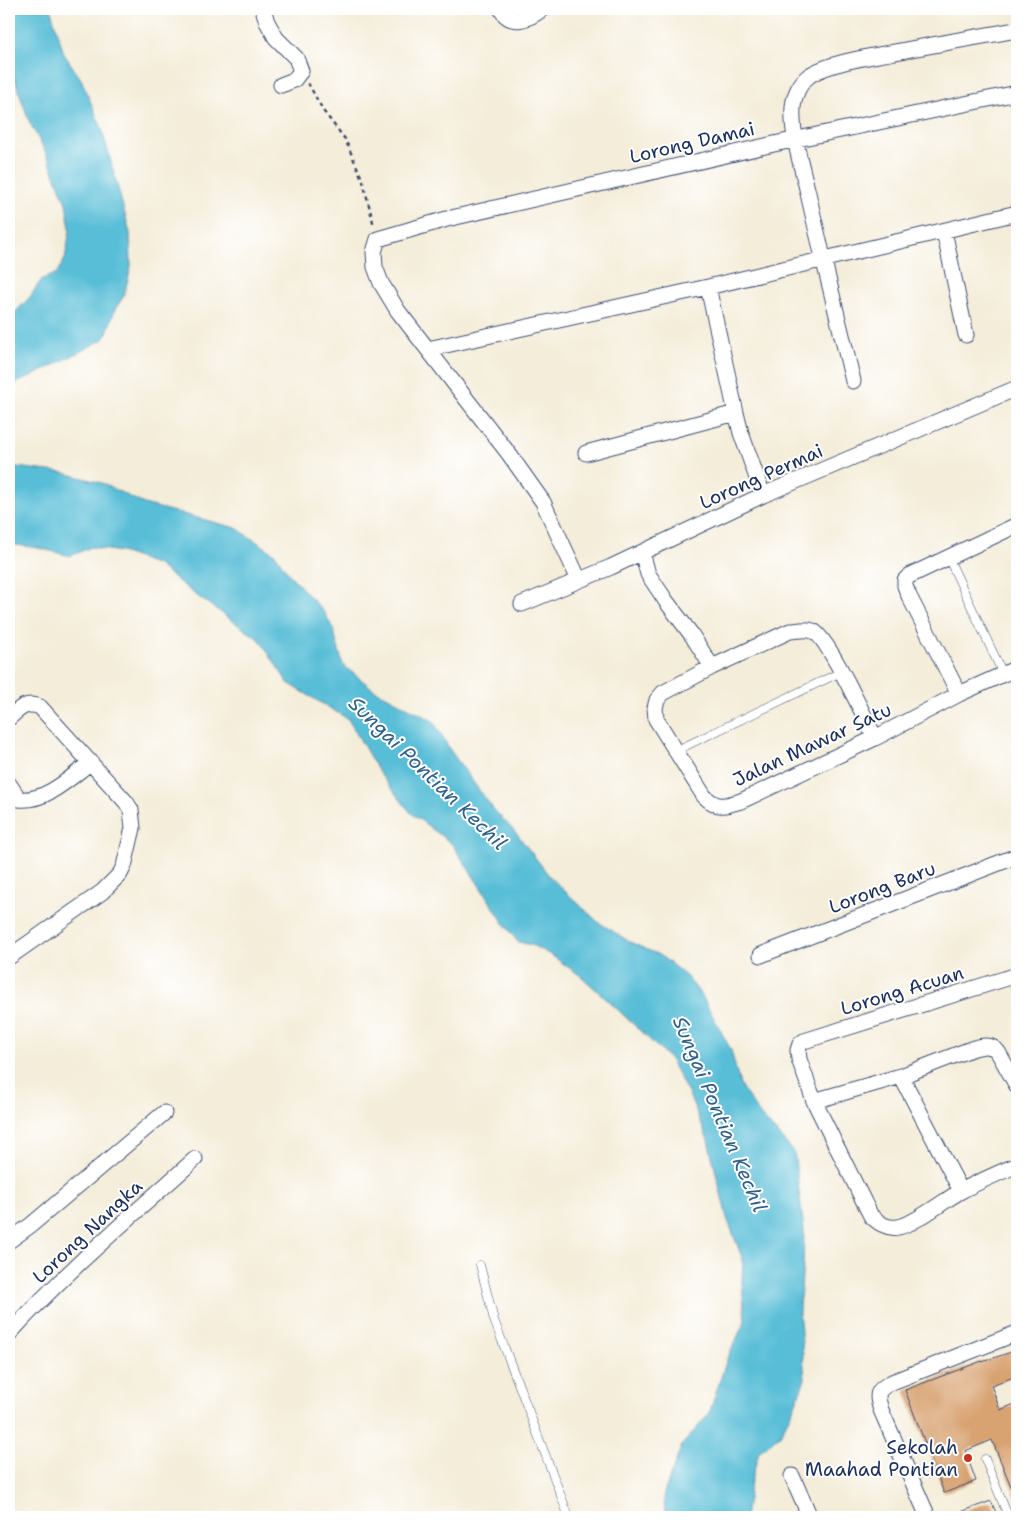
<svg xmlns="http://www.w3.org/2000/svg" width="1026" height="1526" font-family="'Shantell Sans',sans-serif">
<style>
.water{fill:#59bed7;stroke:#3a769a}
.building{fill:#d8a271}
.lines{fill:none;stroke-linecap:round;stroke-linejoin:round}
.service-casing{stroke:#3c4c70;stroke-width:9}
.minor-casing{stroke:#3c4c70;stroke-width:17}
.path{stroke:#3c4c70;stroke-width:2.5;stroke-dasharray:4 4;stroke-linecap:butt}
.service{stroke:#fff;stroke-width:8}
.minor{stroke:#fff;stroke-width:15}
.poi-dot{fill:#c8321e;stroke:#fff;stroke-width:2}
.labels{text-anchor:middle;stroke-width:4;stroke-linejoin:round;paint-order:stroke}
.street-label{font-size:19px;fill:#1b2f5e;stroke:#fff}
.poi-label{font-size:19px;fill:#1b2f5e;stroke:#fff;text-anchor:end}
.water-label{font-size:20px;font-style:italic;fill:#316188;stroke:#fff}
</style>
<rect width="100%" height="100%" fill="#fff"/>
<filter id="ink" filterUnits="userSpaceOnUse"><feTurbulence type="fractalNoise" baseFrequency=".02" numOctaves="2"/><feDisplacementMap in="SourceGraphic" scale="10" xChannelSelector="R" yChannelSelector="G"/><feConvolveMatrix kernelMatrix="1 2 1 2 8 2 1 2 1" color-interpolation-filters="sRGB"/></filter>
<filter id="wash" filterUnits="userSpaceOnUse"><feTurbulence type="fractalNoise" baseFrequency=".0096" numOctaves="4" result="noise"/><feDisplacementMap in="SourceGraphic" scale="20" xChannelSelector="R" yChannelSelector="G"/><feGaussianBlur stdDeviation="1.12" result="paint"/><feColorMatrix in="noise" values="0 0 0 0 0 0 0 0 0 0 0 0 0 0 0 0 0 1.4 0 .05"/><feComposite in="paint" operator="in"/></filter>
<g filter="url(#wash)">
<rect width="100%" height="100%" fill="#f4edd9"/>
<path class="water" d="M9 9H52V14L64 54 81 79 102 129 130 233 131 266 124 296 115 309 105 338C74 355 43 372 11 385L9 387V319L30 297 42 279 56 274 65 259 70 229 66 203 47 155 29 121 9 62Z
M9 466 64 473 102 483 144 504 236 528 275 554 288 573 324 612 333 629 343 665 373 689 433 721 450 750 470 778 494 810 517 834 551 878 598 922 630 942 661 956 687 977 702 996 731 1050 740 1085 760 1115 794 1152 804 1230 803 1266 799 1309 805 1379 795 1405 780 1435 759 1452 751 1481 745 1517H665L664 1493 682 1445 709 1414 727 1359 745 1321 742 1282 743 1260 727 1218 708 1140 690 1097 670 1059 616 1008 581 976 551 955 532 945 518 942 506 926 452 844 411 813 380 774 348 719 288 683 260 640 193 593 158 565 121 552 91 547 71 556 38 548 9 544Z"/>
<g id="blocks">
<path class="building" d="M1017 1350V1376L991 1385 1000 1410 1017 1403V1501L992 1440 965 1451 976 1481 944 1493 905 1390 982 1361V1362Z
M991 1501 998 1517H950V1516Z"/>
</g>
</g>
<g filter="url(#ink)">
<use href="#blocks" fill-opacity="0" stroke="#3c4c70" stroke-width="1"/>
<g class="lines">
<defs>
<path id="service" d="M948 557 1003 674
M675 751 841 672
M480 1265 494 1320 569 1517
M985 1459 1008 1516"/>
<path id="minor" d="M263 9 267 22 276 38 296 58 301 71 294 80 281 85
M501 9C510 27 530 19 542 9
M944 231 966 335
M708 287 736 413 741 433 763 495
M428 349 708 287 1017 213
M853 381C838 318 822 256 808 193 802 167 791 134 793 107 794 95 800 82 810 75 829 63 868 57 890 53 933 45 975 37 1017 30
M586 453 736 413
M642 552 648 574 666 601 691 634 712 667
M579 580 543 502 509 454 398 311 381 283 375 267 374 252 378 239 447 219 774 144 1017 93
M522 604 611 567 763 495 1017 388
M959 694 909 596 905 586V580L909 576 1017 525
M9 718C19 709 26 701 40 707L126 802 131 810 133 828 124 866 120 874 102 892 9 957
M875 738C865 719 828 637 813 631 806 628 797 631 790 631L712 667 663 693 657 700 655 708 656 719 704 796C717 809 725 806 741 801L875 738 959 694 1017 668
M9 784 19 799C46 802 71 777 91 762
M761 955 1017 856
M1017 975 804 1041 800 1044 798 1050 799 1059 814 1101 871 1216C879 1223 887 1229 898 1227 914 1225 946 1199 961 1191 980 1181 999 1173 1017 1165
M901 1076 961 1191
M814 1101 901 1076 971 1049C981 1046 991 1043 998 1052L1017 1086
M9 1241 31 1225 164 1113
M9 1334C66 1271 132 1216 195 1159
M792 1476 810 1517
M928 1517 881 1410C876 1394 876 1390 892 1382L1017 1333"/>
</defs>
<use href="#service" class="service-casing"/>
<use href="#minor" class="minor-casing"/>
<path class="path" d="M308 83 324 112 345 139 363 181 374 226"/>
<use href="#service" class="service"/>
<use href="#minor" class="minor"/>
</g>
</g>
<circle class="poi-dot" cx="968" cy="1458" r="5"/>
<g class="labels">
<g class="street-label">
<text transform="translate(692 142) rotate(-13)" y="7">Lorong Damai</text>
<text transform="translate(761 476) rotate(-24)" y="7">Lorong Permai</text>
<text transform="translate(812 744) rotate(-25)" y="7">Jalan Mawar Satu</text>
<text transform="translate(882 887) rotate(-21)" y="7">Lorong Baru</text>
<text transform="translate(902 990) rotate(-17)" y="7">Lorong Acuan</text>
<text transform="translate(87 1231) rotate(-43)" y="7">Lorong Nangka</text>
</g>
<g class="poi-label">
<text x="958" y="1454">Sekolah<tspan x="958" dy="22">Maahad Pontian</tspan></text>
</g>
<g class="water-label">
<text transform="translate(428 773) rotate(44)" y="7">Sungai Pontian Kechil</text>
<text transform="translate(720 1114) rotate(67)" y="7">Sungai Pontian Kechil</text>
</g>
</g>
<rect width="1026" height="1526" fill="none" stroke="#fff" stroke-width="30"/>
</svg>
